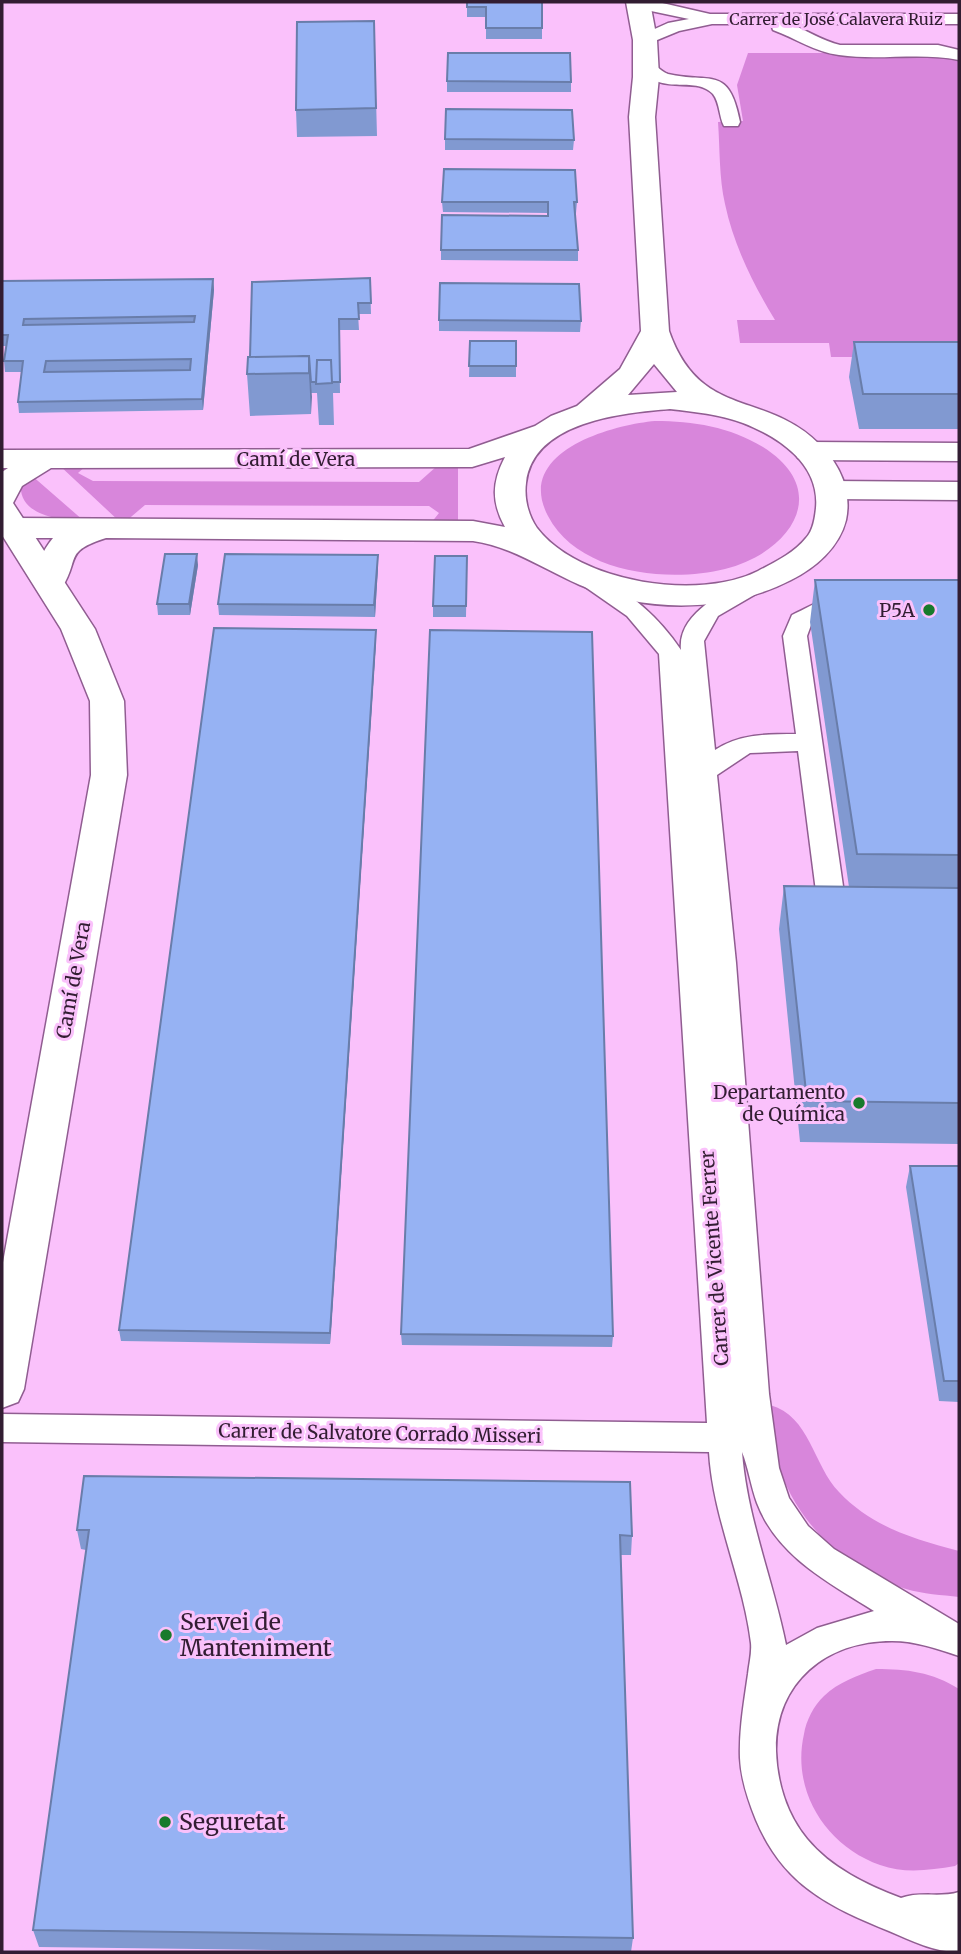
<svg xmlns="http://www.w3.org/2000/svg" width="961" height="1954" font-family="Merriweather,serif">
<style>
.green{fill:#d886db}
.lines{fill:none;stroke-linecap:round;stroke-linejoin:round}
.service-casing{stroke:#905d91;stroke-width:3}
.pedestrian-casing{stroke:#905d91;stroke-width:3}
.minor-casing{stroke:#905d91;stroke-width:3}
.tertiary-casing{stroke:#905d91;stroke-width:3}
.service{fill:#fff;fill-rule:evenodd}
.pedestrian{fill:#fff;fill-rule:evenodd}
.minor{fill:#fff;fill-rule:evenodd}
.tertiary{fill:#fff;fill-rule:evenodd}
.wall{fill:#8199d1}
.shaded-wall{fill:#697daa}
.building{fill:#96b2f3;stroke:#697daa;stroke-width:2;fill-rule:evenodd}
.poi-dot{fill:#187a2c;stroke:#fac1fb;stroke-width:2.5}
.labels{text-anchor:middle;stroke-width:6;stroke-linejoin:round;paint-order:stroke}
.far-street-label{font-size:16px;fill:#321d32;stroke:#fac1fb}
.street-label{font-size:19px;fill:#321d32;stroke:#fac1fb}
.poi-label{font-size:19px;fill:#321d32;stroke:#fac1fb;text-anchor:end}
.near-poi-label{font-size:23px;fill:#321d32;stroke:#fac1fb;text-anchor:start}
</style>
<rect width="100%" height="100%" fill="#fac1fb"/>
<path class="green" d="M748 53H959V357H831L829 343H740L737 320H775C753 284 734 246 725 204 719 178 720 149 718 122L743 121 737 85Z
M655 421C693 421 730 427 763 447 834 492 789 553 725 569 669 583 578 574 548 516 514 452 611 425 655 421Z
M59 465H87L78 473 93 481 419 482 437 466H458V523H431L439 513 429 506 145 505 125 522H120Z
M30 474 84 521C59 520 17 516 21 482Z
M770 1405C810 1416 813 1465 839 1492 872 1527 914 1539 959 1551V1597C942 1595 923 1594 906 1589 846 1570 793 1521 777 1459 773 1442 773 1423 770 1405Z
M876 1669C907 1669 932 1672 959 1689V1863L955 1866C930 1870 905 1874 880 1865 826 1846 791 1791 804 1734 806 1721 814 1705 824 1696 839 1682 856 1676 876 1669Z"/>
<g class="lines">
<defs>
<path id="service" d="M630 2H658L710 14H959V24H791C808 31 823 41 840 45H938L959 50V60C919 52 879 61 839 55 815 52 795 38 773 30L771 24H712L679 31 645 45 636 40 639 36 668 23 689 19 632 7Z
M646 60C655 62 659 71 668 74 710 84 729 64 740 122L738 126H724C719 117 720 103 713 94 694 74 661 99 637 65Z
M589 572 597 574C632 595 658 616 681 650 677 613 725 592 752 577L760 575 768 577 772 582 768 587 718 616 704 641 715 750C740 734 767 734 796 734L783 636 792 615C810 607 835 590 854 595L858 600 854 605 811 625 807 636 846 907 842 914 832 917 822 914 818 907 798 751 750 753 717 775 736 963 769 1394 779 1468 789 1498 808 1526 834 1549 959 1624V1656C938 1649 916 1641 892 1641 826 1641 775 1682 776 1751 777 1783 787 1815 807 1839 831 1868 867 1885 901 1898 920 1891 940 1898 959 1892V1952C934 1952 912 1941 889 1931 827 1906 783 1884 756 1820 748 1800 741 1780 740 1758 739 1730 744 1702 748 1674 749 1664 752 1653 751 1643 743 1578 713 1518 709 1452L2 1442V1414L707 1423 659 654 627 616 581 584 577 579 581 574ZM742 1452C748 1466 751 1487 757 1503 777 1556 828 1582 874 1611L817 1628 786 1645C773 1580 747 1518 742 1452Z"/>
<path id="pedestrian" d="M809 442 959 443V461L809 460 798 458 794 451 798 444Z
M832 481 959 482V500L832 499 821 497 816 490 821 483Z"/>
<path id="minor" d="M626 2H650L657 40 659 77 655 117 669 331C700 420 765 390 819 444 840 464 852 491 846 520 839 548 815 568 791 580 727 613 645 613 580 585 545 570 511 546 473 541L106 538C62 552 81 559 61 589L49 592 37 589 33 582C37 565 42 551 53 538H15L4 535V521L15 518 473 521 505 527C491 502 492 482 505 457L472 467 51 468 22 486 13 503 2 505V472L8 468H2V450L469 449 535 426 551 416 577 406 620 369 641 331 629 117 633 77V40ZM654 364 677 392 628 395ZM670 409C695 412 719 414 743 423 779 437 820 464 816 508 815 518 813 531 806 538 794 553 775 562 758 571 699 601 579 583 537 528 528 515 524 498 526 483 533 421 623 413 670 409Z"/>
<path id="tertiary" d="M2 501 13 503 95 629 124 701 127 775 24 1389 18 1402 2 1408V1268L91 775 90 701 61 629 2 535Z"/>
</defs>
<use href="#service" class="service-casing"/>
<use href="#pedestrian" class="pedestrian-casing"/>
<use href="#minor" class="minor-casing"/>
<use href="#tertiary" class="tertiary-casing"/>
<use href="#service" class="service"/>
<use href="#pedestrian" class="pedestrian"/>
<use href="#minor" class="minor"/>
<use href="#tertiary" class="tertiary"/>
</g>
<path class="wall" d="M467 2H542V39H486V17H467Z
M374 21 377 136 297 137 296 110Z
M447 81 571 82V92H447Z
M445 139 574 140 573 150H445Z
M442 202H577L576 213H575L578 250V261L441 260V250L548 216V213L443 212Z
M370 278 371 314H358L359 330H339L340 393H333L334 425H319L317 393H311V414L250 416 247 374 250 357Z
M213 279 214 290 203 410 19 413 18 402 22 372H5L4 361 6 346H2V281Z
M439 320 581 321 580 332 439 331Z
M470 341H516V377H469Z
M854 342H959V429H859L849 377Z
M467 556 466 617H433V606Z
M198 565 190 615H158L157 604Z
M378 567 375 617 219 615 218 604Z
M815 580H959V1144L800 1142 779 929 784 886 849 887 810 622Z
M376 630V641L330 1344 121 1341 119 1330Z
M910 1166H959V1402L939 1401 906 1187Z
M401 1334 613 1336 612 1347 402 1345Z
M77 1530 632 1536 631 1555H621L633 1938 631 1952H429L39 1947 33 1930 86 1550 81 1549Z"/>
<path class="shaded-wall" d="M213 279 214 290 203 410 202 399Z
M309 356 312 397 311 414 309 373Z
M197 554 198 565 190 615 189 604Z
M378 555V567L375 617 374 605Z
M376 630V641L330 1344V1333Z"/>
<path class="building" d="M467 2H542V28H486V7H467Z
M374 21 376 108 296 110 297 22Z
M448 53H570L571 82 447 81Z
M446 109 572 110 574 140 445 139Z
M444 169 575 170 577 202H574L578 250H441L442 215 548 216V202H442Z
M370 278 371 303H358L359 319H339L340 382H332L331 360H317L316 382H311L309 356 250 357 252 282Z
M213 279 202 399 18 402 23 361H4L8 335H2V281ZM195 316 194 322 23 325 24 319ZM191 359 190 370 44 372 46 361Z
M440 283 579 284 581 321 439 320Z
M470 341H516V366H469Z
M854 342H959V394H863Z
M309 356V373L247 374 248 357Z
M317 360H331L332 383 316 384Z
M165 554H197L189 604H157Z
M225 554 378 555 374 605 218 604Z
M435 556H467L466 606H433Z
M815 580H959V855L857 854Z
M214 628 376 630 330 1333 119 1330Z
M430 630 592 632 613 1336 401 1334Z
M784 886 959 888V1103L807 1101Z
M910 1166H959V1381H944Z
M84 1476 630 1482 632 1536 620 1535 633 1938 33 1930 89 1530H77Z"/>
<g class="poi-dot">
<circle cx="929" cy="610" r="7"/>
<circle cx="859" cy="1103" r="7"/>
<circle cx="166" cy="1635" r="7"/>
<circle cx="165" cy="1822" r="7"/>
</g>
<g class="labels">
<g class="far-street-label">
<text x="836" y="25">Carrer de José Calavera Ruiz</text>
</g>
<g class="street-label">
<text x="296" y="466">Camí de Vera</text>
<text transform="translate(73 980) rotate(-80)" y="7">Camí de Vera</text>
<text transform="translate(714 1258) rotate(-94)" y="7">Carrer de Vicente Ferrer</text>
<text transform="translate(380 1433) rotate(1)" y="7">Carrer de Salvatore Corrado Misseri</text>
</g>
<g class="poi-label">
<text x="915" y="617">P5A</text>
<text x="845" y="1099">Departamento<tspan x="845" dy="22">de Química</tspan></text>
</g>
<g class="near-poi-label">
<text x="180" y="1630">Servei de<tspan x="180" dy="26">Manteniment</tspan></text>
<text x="179" y="1830">Seguretat</text>
</g>
</g>
<rect width="961" height="1954" fill="none" stroke="#321d32" stroke-width="7"/>
</svg>
